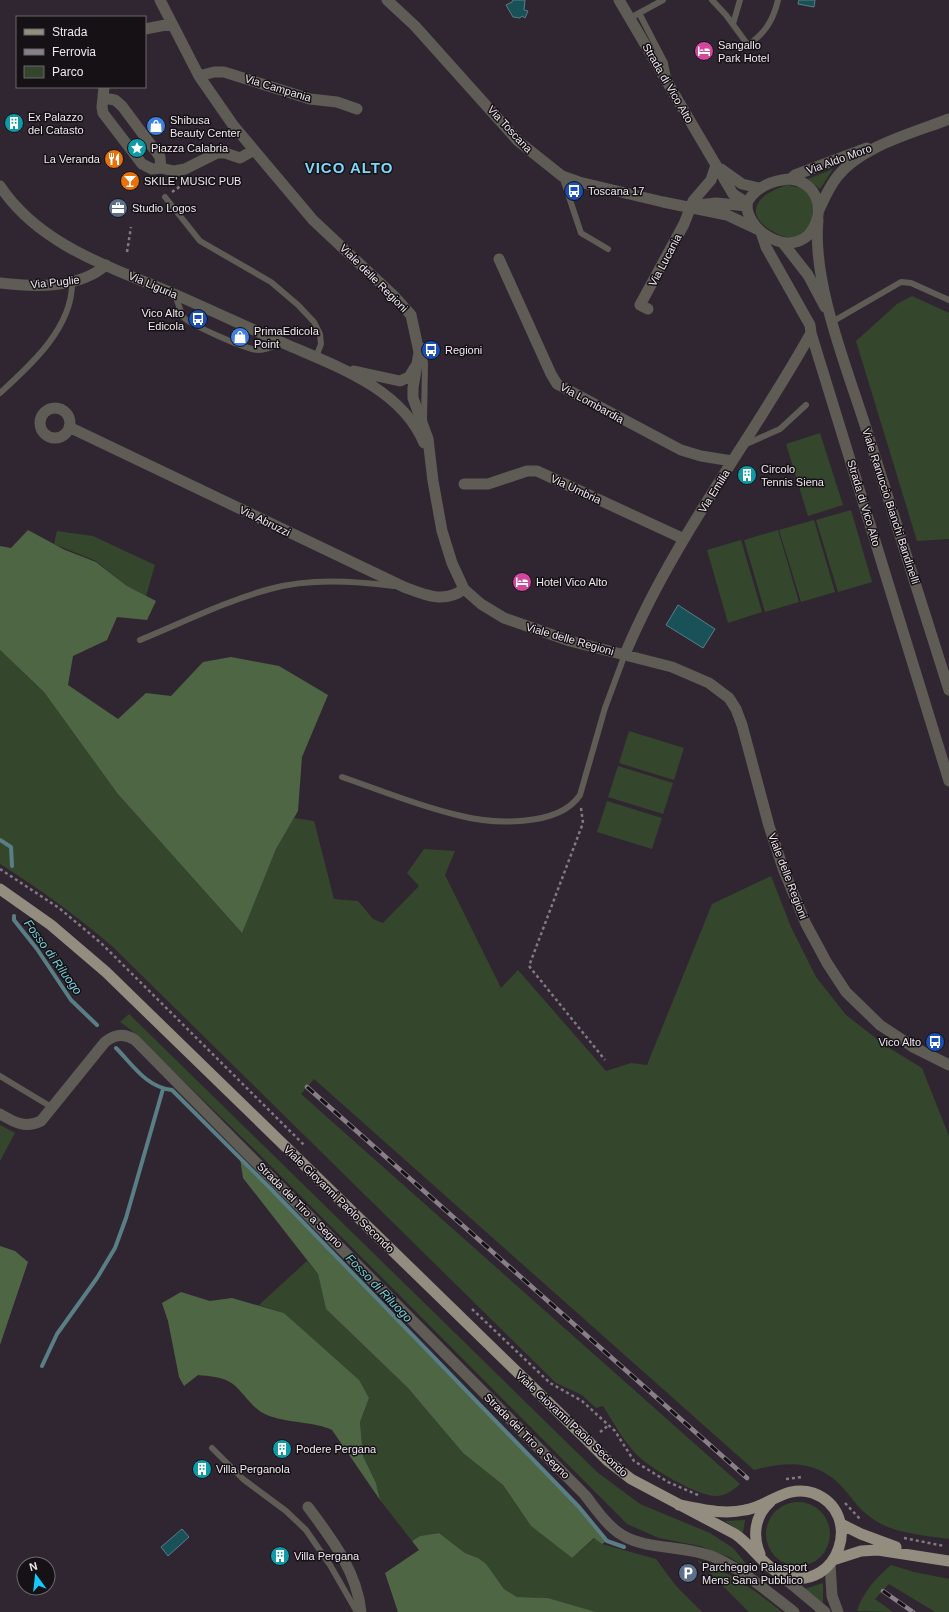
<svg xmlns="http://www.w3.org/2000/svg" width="949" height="1612" font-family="Helvetica,sans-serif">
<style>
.green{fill:#34472c}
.forest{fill:#4f6645}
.water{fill:#185157;stroke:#597e85}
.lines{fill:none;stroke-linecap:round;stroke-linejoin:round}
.stream{stroke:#597e85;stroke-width:4}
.path{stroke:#827983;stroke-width:2.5;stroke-dasharray:3 3;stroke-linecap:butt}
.service{stroke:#5e5c55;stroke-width:6}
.minor{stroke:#5e5c55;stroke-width:11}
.tertiary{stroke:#5e5c55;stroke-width:11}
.primary{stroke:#928d7f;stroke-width:11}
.rail-casing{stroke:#887f89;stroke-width:4.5}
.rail{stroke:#151115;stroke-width:3;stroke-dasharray:9;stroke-linecap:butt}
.labels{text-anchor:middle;stroke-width:3;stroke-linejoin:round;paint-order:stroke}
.poi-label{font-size:11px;fill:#f0e8f0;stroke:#151115;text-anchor:start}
.street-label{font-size:11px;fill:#f0e8f0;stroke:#151115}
.water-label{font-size:12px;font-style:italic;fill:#77d2db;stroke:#151115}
.district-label{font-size:15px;font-weight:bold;letter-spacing:1px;fill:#7dd9fb;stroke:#151115}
</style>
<rect width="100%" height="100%" fill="#302631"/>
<path class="green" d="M833 169 820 189 808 179Z
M788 185 804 189 814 202 811 226C806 229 801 235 795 237 787 239 779 235 772 231 740 212 761 192 788 185Z
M912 296 949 313V539L917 541 856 341 897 304Z
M820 433 843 505 808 516 786 444Z
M851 510 872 582 838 592 816 520Z
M814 520 835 592 801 602 779 530Z
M778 530 799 602 765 612 744 540Z
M57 531 93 536 155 565 146 596 127 586 96 561 54 544Z
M741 540 762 612 728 623 707 550Z
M0 650 44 692 117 793 241 932 276 849 294 818 314 821 334 899 358 901 373 919 383 923 419 886 407 873 424 849 455 851 445 875 501 988 518 970 606 1071 631 1063 647 1065 712 904 771 876 791 927 816 977 846 1015 886 1046 922 1068 949 1136V1539C924 1535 894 1534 873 1519 860 1511 853 1499 843 1488 818 1460 788 1461 754 1470L314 1079 301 1094 740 1484C733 1490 726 1496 716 1496 697 1496 648 1467 636 1454 623 1440 613 1422 603 1406L596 1408 582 1395 556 1383 113 947C77 916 40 889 0 864Z
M629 731 684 748 674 780 619 763Z
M618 766 673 783 663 814 608 797Z
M607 801 662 818 652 849 597 832Z
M129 1014 597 1472 640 1504 710 1533 733 1548 752 1571 729 1557 700 1546 659 1538 627 1524 256 1151 131 1030 120 1022Z
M0 1125 15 1133 0 1161Z
M307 1261 318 1274 326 1309 408 1388 463 1453 503 1485 531 1526 572 1558 595 1538 602 1544 656 1559 676 1586 702 1612H596L548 1598 517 1597 504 1589 478 1558 465 1553 439 1533 420 1536 412 1541 380 1500 376 1483 363 1456 360 1422 369 1398 359 1381 284 1313 259 1305Z
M766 1534a32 32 0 1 1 64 0a32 32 0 1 1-64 0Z
M745 1520 743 1533 725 1521Z
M697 1560C730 1571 755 1591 782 1612H749Z
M891 1565 914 1572 949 1579V1612H935L889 1584 875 1599 893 1612 857 1611C863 1592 876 1578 891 1565Z
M823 1583V1603L804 1589Z"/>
<path class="forest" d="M28 530 65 550 96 562 127 586 156 601 147 620 117 617 107 640 73 656 68 685 118 719 146 693 171 696 203 662 231 657 279 666 328 695 302 757 298 811 276 849 242 933 117 793 44 692 0 650V546L11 548Z
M240 1158 579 1507 607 1541 602 1544 594 1538 572 1558 531 1526 503 1485 463 1453 408 1388 326 1309 318 1274 243 1178Z
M0 1246 15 1251 28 1262 0 1345Z
M181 1292 210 1301 232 1298 284 1313 359 1380 369 1398 360 1422 363 1456 376 1483 380 1500 332 1430C317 1422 286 1423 267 1415 252 1409 245 1394 233 1384 224 1377 209 1376 198 1375L184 1386 179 1377 168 1321 162 1303Z
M439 1533 465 1553 478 1558 486 1564 504 1589 517 1597 548 1598 596 1612H398L385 1573 419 1550 412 1541 420 1536Z"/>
<path class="water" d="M513 0H525L524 10 528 11 525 18 522 16 520 18 513 17 506 5 512 2Z
M799 0H815L814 7 798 4Z
M678 605 715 629 703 648 666 625Z
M182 1529 189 1537 168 1556 161 1547Z"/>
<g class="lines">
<path class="stream" d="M0 840 11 847 12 866
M14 916V920L37 949 71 1000 97 1025
M116 1048C133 1065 146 1087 172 1090L271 1189 579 1507 607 1541 624 1547
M42 1366 57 1334 97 1278 115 1248 126 1218 163 1089"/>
<path class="path" d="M172 192 188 181
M127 252 131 227
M581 808 583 823 529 966 605 1060
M0 869 59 908 101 943 304 1145
M472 1309 550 1383 582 1401 615 1431 634 1461 668 1482 698 1495
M600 1432 609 1425
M786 1479 803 1477
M845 1503 861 1520
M904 1538 944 1546"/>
<path class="service" d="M712 0 726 15 748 45C765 33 773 21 778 0
M639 13 665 63 668 78
M630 18 663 0
M733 24 740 0
M562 176 581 233 608 249
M165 197 200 241 271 282 298 305 314 322 320 334 321 344 316 357
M175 295 183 317C191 325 247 350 258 350 266 350 274 346 282 343
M832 322 901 282 911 283 949 300
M423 346 425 364 424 421
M0 393C31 365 73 327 72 282
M744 445 780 429 806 405
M140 640C182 623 225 601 270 589 309 578 354 581 394 586
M342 777C380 790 418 806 457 815 491 824 558 828 580 795L605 708 625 654
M0 1076 53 1108
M212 1448 243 1479 286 1511 306 1530 330 1565 357 1612"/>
<path class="minor" d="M160 0 199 76 233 125 313 220 394 296 411 315 419 352 413 388V398L428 439 433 481 442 531 452 563 464 589 481 604 504 618 570 641 672 667 709 683 729 698 736 709 742 725 769 826 784 871 806 924 827 963 846 992 880 1025 913 1047 949 1065
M387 0 415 26 518 141 562 176 579 182 663 202 727 215 759 230
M145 29 171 24
M199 76 214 72H224L310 99 337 102 357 109
M104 87 102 107 103 113 142 164 152 169 161 168 174 171 185 169 217 153H225L240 158 254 150
M103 98 115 100 122 106 160 157 161 168
M0 186C40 246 111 267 174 294 213 311 251 329 290 346 339 367 402 390 424 443
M698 205 716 203 747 206
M761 232 766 247 810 325 811 333 949 781
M499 259 551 374 557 384 681 450 701 456 732 461
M0 283C34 287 79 289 106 265
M648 309 640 305 684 224 693 201 711 180 716 165
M354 371 400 381 409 377 415 367
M40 423a15 15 0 1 1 30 0a15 15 0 1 1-30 0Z
M69 427 404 587C425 595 444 604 464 589
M464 484H488L527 471H537L684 539
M625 654C673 539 751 441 811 333
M0 1114C14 1122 25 1129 41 1121L105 1042C115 1034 125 1033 135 1040L585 1495C596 1509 607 1526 622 1535 646 1550 685 1545 714 1557 743 1570 768 1592 794 1612
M308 1507C331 1538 357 1571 361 1612
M830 1564 832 1596 838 1612
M777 1572 825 1612"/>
<path class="tertiary" d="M619 0 733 194 747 203
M721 169 742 184 759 188
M790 179C842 186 816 270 764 234 754 227 746 215 747 203 755 187 773 180 790 179Z
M790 179 795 175 867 148
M819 210C824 199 829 187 837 177 861 146 913 133 949 119
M818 220C812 281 845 363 864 422 892 512 921 601 949 690
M783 243 808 275 825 307"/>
<path class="primary" d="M0 889 51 925 106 972 586 1439 608 1461 631 1479 735 1534C753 1546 765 1569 786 1576 839 1592 865 1512 813 1493 787 1484 769 1506 745 1510 723 1515 701 1509 679 1505
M841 1524 861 1534 896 1547
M760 1554C752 1536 755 1515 770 1502
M833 1560 861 1551 878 1550 949 1561"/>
<defs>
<path id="rail" d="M307 1087 747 1478
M883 1591 913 1612"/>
</defs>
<use href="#rail" class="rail-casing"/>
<use href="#rail" class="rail"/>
</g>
<defs>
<symbol id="hotel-disc" viewBox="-11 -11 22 22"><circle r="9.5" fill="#d1479c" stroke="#151115"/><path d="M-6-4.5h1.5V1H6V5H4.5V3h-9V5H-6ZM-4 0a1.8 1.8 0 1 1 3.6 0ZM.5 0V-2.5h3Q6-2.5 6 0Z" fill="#fff"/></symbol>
<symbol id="building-disc" viewBox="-11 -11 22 22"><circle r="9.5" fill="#0f9aa8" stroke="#151115"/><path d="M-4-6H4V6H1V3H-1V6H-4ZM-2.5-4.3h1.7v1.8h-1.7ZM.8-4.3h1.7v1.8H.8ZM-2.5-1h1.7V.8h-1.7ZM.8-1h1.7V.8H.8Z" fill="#fff"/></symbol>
<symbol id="shop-disc" viewBox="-11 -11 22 22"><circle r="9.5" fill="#3f7fe0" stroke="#151115"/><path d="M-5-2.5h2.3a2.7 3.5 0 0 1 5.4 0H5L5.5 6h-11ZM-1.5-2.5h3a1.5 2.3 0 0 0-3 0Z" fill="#fff"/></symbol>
<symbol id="sight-disc" viewBox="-11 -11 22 22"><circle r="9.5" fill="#0f9aa8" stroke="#151115"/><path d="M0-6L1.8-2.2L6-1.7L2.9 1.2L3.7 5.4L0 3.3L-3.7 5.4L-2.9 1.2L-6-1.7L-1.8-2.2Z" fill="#fff"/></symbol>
<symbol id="restaurant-disc" viewBox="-11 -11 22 22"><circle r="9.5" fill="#e8710a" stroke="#151115"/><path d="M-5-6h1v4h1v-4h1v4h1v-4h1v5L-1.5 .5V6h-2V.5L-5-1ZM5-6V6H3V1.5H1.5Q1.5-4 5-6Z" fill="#fff"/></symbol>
<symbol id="bar-disc" viewBox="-11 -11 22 22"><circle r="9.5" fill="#e8710a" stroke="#151115"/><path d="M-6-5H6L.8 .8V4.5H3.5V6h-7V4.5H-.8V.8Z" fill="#fff"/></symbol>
<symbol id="bus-disc" viewBox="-11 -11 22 22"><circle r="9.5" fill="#1a4fb4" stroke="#151115"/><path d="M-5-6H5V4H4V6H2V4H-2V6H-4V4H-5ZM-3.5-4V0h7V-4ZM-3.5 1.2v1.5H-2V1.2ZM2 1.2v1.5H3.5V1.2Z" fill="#fff"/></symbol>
<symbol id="office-disc" viewBox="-11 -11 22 22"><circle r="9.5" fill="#5c6f8a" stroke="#151115"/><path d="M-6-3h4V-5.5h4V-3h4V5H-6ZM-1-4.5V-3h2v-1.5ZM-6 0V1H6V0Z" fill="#fff"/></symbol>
<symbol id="parking-disc" viewBox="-11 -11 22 22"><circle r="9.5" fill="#5c6f8a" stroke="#151115"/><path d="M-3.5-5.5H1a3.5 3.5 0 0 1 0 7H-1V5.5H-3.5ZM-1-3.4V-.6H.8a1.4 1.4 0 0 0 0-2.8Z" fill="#fff"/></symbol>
</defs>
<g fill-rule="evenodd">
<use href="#hotel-disc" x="693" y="40" width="22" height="22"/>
<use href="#building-disc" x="3" y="112" width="22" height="22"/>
<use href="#shop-disc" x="145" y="115" width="22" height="22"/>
<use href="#sight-disc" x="126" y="137" width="22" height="22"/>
<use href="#restaurant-disc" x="103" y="148" width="22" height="22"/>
<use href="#bar-disc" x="119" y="170" width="22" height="22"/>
<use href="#bus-disc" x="563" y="180" width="22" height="22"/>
<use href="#office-disc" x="107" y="197" width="22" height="22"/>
<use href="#bus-disc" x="187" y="308" width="22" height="22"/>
<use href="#shop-disc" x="229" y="326" width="22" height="22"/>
<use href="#bus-disc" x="420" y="339" width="22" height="22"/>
<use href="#building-disc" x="736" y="464" width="22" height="22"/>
<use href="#hotel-disc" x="511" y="571" width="22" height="22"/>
<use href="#bus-disc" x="924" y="1031" width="22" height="22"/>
<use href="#building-disc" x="271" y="1438" width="22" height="22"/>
<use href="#building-disc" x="191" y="1458" width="22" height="22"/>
<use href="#building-disc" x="269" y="1545" width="22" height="22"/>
<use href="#parking-disc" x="677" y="1562" width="22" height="22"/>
</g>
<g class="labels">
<g class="poi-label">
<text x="718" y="49">Sangallo<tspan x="718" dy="13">Park Hotel</tspan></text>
<text x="28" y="121">Ex Palazzo<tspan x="28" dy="13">del Catasto</tspan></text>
<text x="170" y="124">Shibusa<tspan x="170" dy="13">Beauty Center</tspan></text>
<text x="151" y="152">Piazza Calabria</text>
<text x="100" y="163" text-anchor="end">La Veranda</text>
<text x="144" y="185">SKILE' MUSIC PUB</text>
<text x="588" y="195">Toscana 17</text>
<text x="132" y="212">Studio Logos</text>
<text x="184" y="317" text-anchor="end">Vico Alto<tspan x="184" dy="13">Edicola</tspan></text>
<text x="254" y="335">PrimaEdicola<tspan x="254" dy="13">Point</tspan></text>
<text x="445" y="354">Regioni</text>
<text x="761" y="473">Circolo<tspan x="761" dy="13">Tennis Siena</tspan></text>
<text x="536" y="586">Hotel Vico Alto</text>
<text x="921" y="1046" text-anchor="end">Vico Alto</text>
<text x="296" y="1453">Podere Pergana</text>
<text x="216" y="1473">Villa Perganola</text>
<text x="294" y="1560">Villa Pergana</text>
<text x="702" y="1571">Parcheggio Palasport<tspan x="702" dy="13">Mens Sana Pubblico</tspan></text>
</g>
<g class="street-label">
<text transform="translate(668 83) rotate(60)" y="4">Strada di Vico Alto</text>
<text transform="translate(278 88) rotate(17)" y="4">Via Campania</text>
<text transform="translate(510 129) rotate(47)" y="4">Via Toscana</text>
<text transform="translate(839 159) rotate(-20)" y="4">Via Aldo Moro</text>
<text transform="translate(665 260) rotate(-62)" y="4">Via Lucania</text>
<text transform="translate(374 278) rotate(45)" y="4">Viale delle Regioni</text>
<text transform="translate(55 282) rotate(-6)" y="4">Via Puglie</text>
<text transform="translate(153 285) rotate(23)" y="4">Via Liguria</text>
<text transform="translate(592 403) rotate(29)" y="4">Via Lombardia</text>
<text transform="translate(576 489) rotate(25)" y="4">Via Umbria</text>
<text transform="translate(714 491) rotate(-58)" y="4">Via Emilia</text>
<text transform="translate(864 503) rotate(73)" y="4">Strada di Vico Alto</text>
<text transform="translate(891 506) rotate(72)" y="4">Viale Ranuccio Bianchi Bandinelli</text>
<text transform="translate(265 521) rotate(26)" y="4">Via Abruzzi</text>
<text transform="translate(570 639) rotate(16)" y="4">Viale delle Regioni</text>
<text transform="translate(788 876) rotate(69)" y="4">Viale delle Regioni</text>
<text transform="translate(339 1199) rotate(44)" y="4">Viale Giovanni Paolo Secondo</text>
<text transform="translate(300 1205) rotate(45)" y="4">Strada del Tiro a Segno</text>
<text transform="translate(572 1424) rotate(43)" y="4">Viale Giovanni Paolo Secondo</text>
<text transform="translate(527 1436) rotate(45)" y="4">Strada del Tiro a Segno</text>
</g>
<g class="water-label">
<text transform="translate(53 957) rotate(54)" y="4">Fosso di Riluogo</text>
<text transform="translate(379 1288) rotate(46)" y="4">Fosso di Riluogo</text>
</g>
<g class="district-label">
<text x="349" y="173">VICO ALTO</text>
</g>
</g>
<rect x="16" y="16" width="130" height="72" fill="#151115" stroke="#6d676d"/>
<rect x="24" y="29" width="20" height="6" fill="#928d7f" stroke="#6d676d"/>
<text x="52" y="36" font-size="12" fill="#f0e8f0">Strada</text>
<rect x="24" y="49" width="20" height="6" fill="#887f89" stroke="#6d676d"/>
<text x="52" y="56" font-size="12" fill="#f0e8f0">Ferrovia</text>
<rect x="24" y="66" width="20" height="12" fill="#34472c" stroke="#6d676d"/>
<text x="52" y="76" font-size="12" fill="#f0e8f0">Parco</text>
<g transform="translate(36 1576) rotate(345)"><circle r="19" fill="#151115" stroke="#6d676d"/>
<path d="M0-3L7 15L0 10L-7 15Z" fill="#12cafb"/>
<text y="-6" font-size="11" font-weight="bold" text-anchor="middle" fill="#f0e8f0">N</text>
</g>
</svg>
